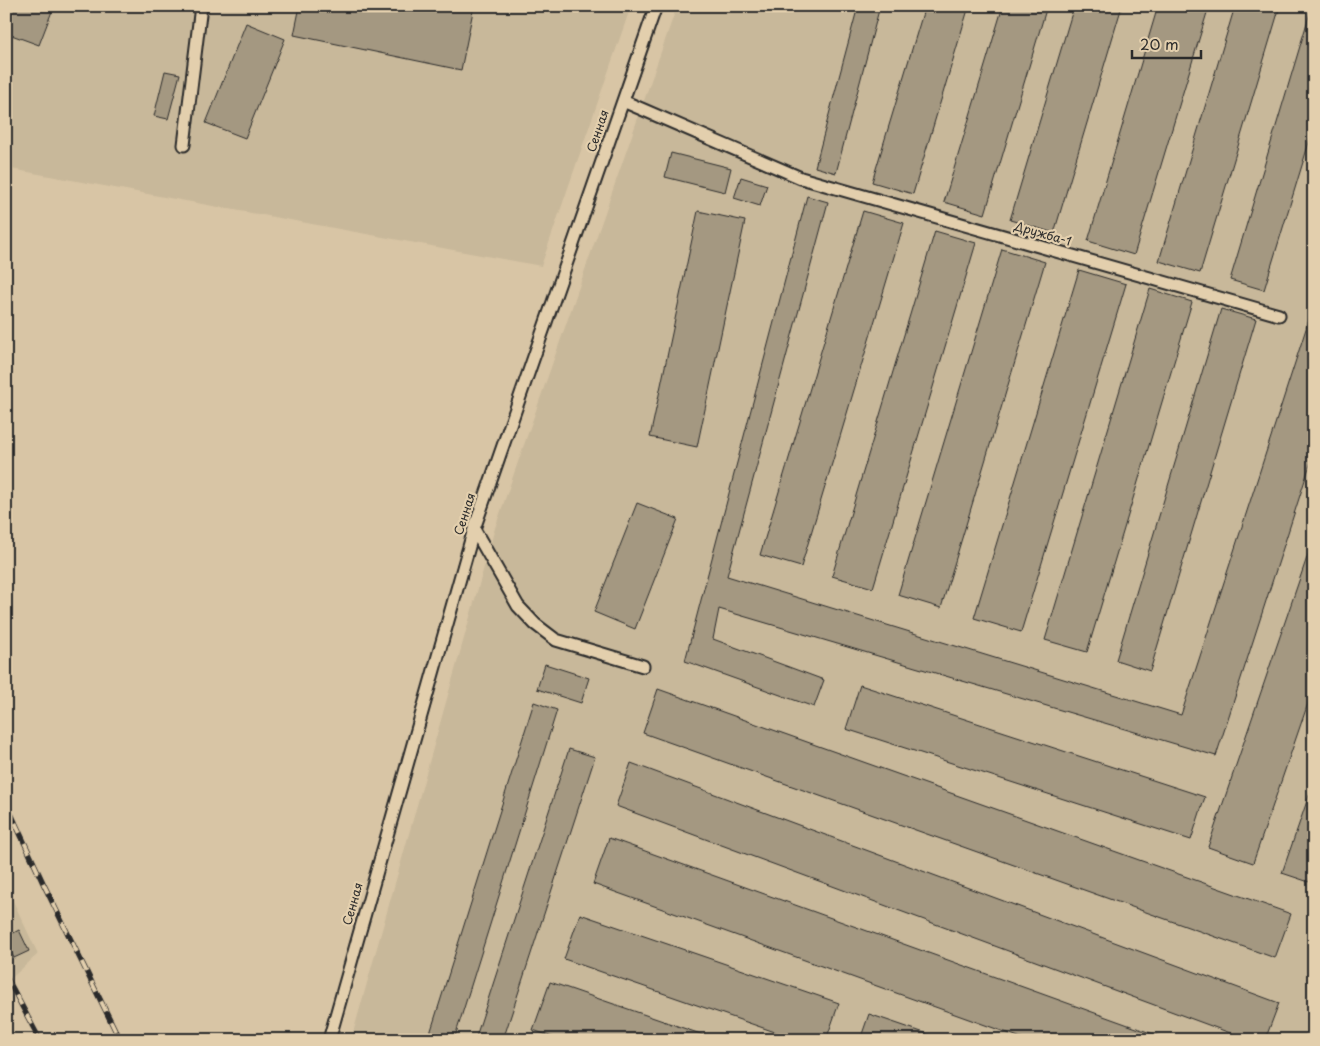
<svg xmlns="http://www.w3.org/2000/svg" width="1320" height="1046" font-family="'Playpen Sans',sans-serif">
<style>
.built{fill:#c8b89a}
.building{fill:#a49881;stroke:#2b2b2b}
.lines{fill:none;stroke-linecap:round;stroke-linejoin:round}
.service-casing{stroke:#2b2b2b;stroke-width:15}
.service{stroke:#e3cfad;stroke-width:11}
.rail-casing{stroke:#2b2b2b;stroke-width:5.5}
.rail{stroke:#e3cfad;stroke-width:4;stroke-dasharray:11;stroke-linecap:butt}
.labels{text-anchor:middle;stroke-width:4.5;stroke-linejoin:round;paint-order:stroke}
.street-label{font-size:12px;fill:#2b2b2b;stroke:#e3cfad}
</style>
<rect width="100%" height="100%" fill="#d8c5a5"/>
<filter id="ink" filterUnits="userSpaceOnUse"><feTurbulence type="fractalNoise" baseFrequency=".02" numOctaves="2"/><feDisplacementMap in="SourceGraphic" scale="10" xChannelSelector="R" yChannelSelector="G"/><feConvolveMatrix kernelMatrix="1 2 1 2 8 2 1 2 1" color-interpolation-filters="sRGB"/></filter>
<g filter="url(#ink)">
<path class="built" d="M6 6H631L541 266 6 168Z
M677 6H1314V1040H351L495 528Z
M6 886 38 954 6 983Z"/>
<path class="building" d="M6 6H54L39 45 6 33Z
M300 6H474L461 70 294 35Z
M858 6H880L836 173 815 167Z
M925 6H969L913 194 872 182Z
M1003 6H1047L985 214 944 202Z
M1074 6H1122L1054 233 1010 220Z
M1158 6H1209L1134 255 1088 241Z
M1235 6H1280L1200 273 1159 261Z
M1312 6H1314V126L1264 290 1230 280Z
M246 23 285 39 245 138 206 123Z
M165 71 180 74 168 119 154 116Z
M671 153 731 168 725 192 665 177Z
M741 177 767 185 760 206 734 198Z
M807 196 828 202 727 576 1181 715 1314 304V452L1216 756 719 609 713 639 824 680 814 707 685 661Z
M698 211 745 221 697 447 650 437Z
M863 211 904 223 801 567 760 555Z
M935 231 976 243 873 588 832 576Z
M1002 249 1045 262 941 608 898 595Z
M1079 270 1126 284 1021 632 974 618Z
M1150 289 1192 302 1087 652 1045 640Z
M1221 309 1256 319 1150 671 1116 660Z
M637 503 678 519 635 629 594 612Z
M1314 537V686L1253 863 1208 847Z
M545 664 589 678 581 703 537 689Z
M860 685 1205 797 1191 840 846 729Z
M658 689 1291 914 1275 958 643 733Z
M534 702 557 710 454 1040H428Z
M569 749 595 757 503 1040H475Z
M631 763 1279 1003 1265 1040H1249L616 806Z
M1314 781V867L1309 882 1282 873Z
M609 838 1170 1040H1027L593 884Z
M580 914 839 1003 826 1040H798L564 959Z
M19 930 29 951 14 958 6 942V937Z
M550 982 718 1040H561L533 1030Z
M869 1014 945 1040H860Z"/>
<g class="lines">
<defs>
<path id="service" d="M623 101 801 178 1279 315
M184 145 201 6
M474 529 518 606 535 624 556 640 643 666
M329 1040 474 529 656 6"/>
</defs>
<use href="#service" class="service-casing"/>
<use href="#service" class="service"/>
<defs>
<path id="rail" d="M6 803 44 885 120 1040
M6 976 40 1040"/>
</defs>
<use href="#rail" class="rail-casing"/>
<use href="#rail" class="rail"/>
</g>
</g>
<g class="labels">
<g class="street-label">
<text transform="translate(598 131) rotate(-71)" y="4">Сенная</text>
<text transform="translate(1043 234) rotate(16)" y="4">Дружба-1</text>
<text transform="translate(465 514) rotate(-72)" y="4">Сенная</text>
<text transform="translate(353 904) rotate(-74)" y="4">Сенная</text>
</g>
</g>
<rect width="1320" height="1046" fill="none" stroke="#e3cfad" stroke-width="25"/>
<rect x="12" y="12" width="1295" height="1021" fill="none" stroke="#2b2b2b" stroke-width="2" filter="url(#ink)"/>
<path d="M1132 50v8h69v-8" fill="none" stroke="#2b2b2b" stroke-width="2.5"/>
<text x="1140" y="50" font-size="15" fill="#2b2b2b" stroke="#e3cfad" stroke-width="4" paint-order="stroke">20 m</text>
</svg>
